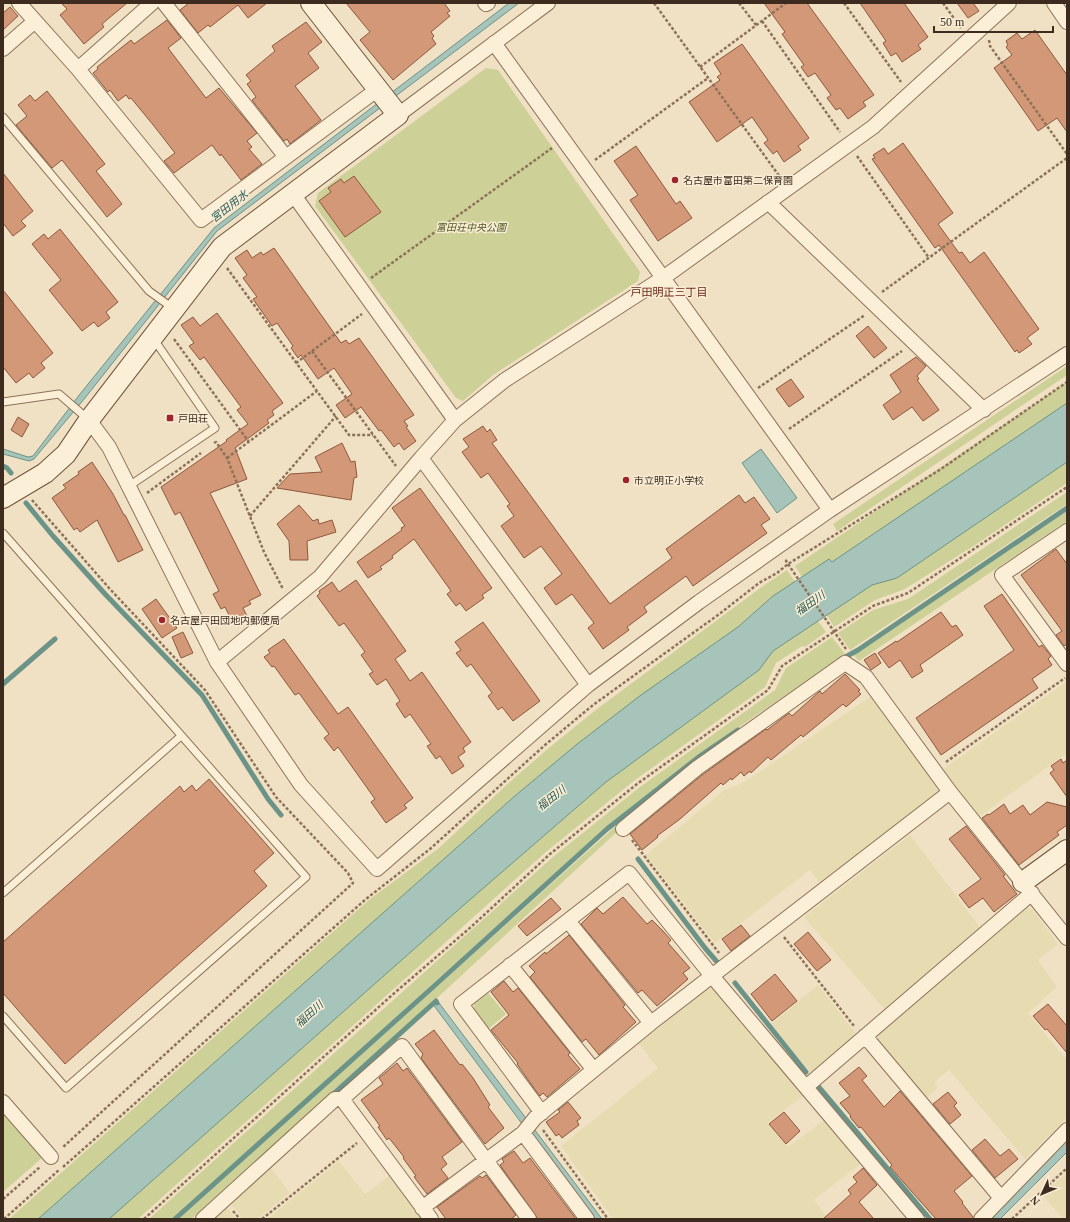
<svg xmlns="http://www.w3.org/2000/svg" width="1070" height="1222" font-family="'Times New Roman','Noto Sans JP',serif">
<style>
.farmland{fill:#e7dbb1}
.green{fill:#cdd097}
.water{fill:#a6c4b9;stroke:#6c9387}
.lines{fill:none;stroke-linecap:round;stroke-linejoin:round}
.stream{stroke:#6c9387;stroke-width:5}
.building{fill:#d29877;stroke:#8e583d}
.lane-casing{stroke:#8d7259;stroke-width:9}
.street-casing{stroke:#8d7259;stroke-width:16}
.secondary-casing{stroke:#6f533c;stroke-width:22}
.path{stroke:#8d7259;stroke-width:2.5;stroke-dasharray:3 2;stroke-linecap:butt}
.lane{stroke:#fbefd8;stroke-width:7}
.street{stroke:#fbefd8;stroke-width:14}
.secondary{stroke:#fbefd8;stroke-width:20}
.poi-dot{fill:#a0242c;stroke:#f8ecd4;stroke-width:1.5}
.labels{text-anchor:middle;stroke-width:3;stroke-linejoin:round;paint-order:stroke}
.poi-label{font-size:10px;fill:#3c2b1e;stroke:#f8ecd4;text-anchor:start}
.park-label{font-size:10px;font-style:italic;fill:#4f5a23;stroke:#f8ecd4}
.water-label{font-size:11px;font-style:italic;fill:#2c5d57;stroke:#f8ecd4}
.neighbourhood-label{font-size:11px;fill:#6c271a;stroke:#f8ecd4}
</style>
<rect width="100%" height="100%" fill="#f1e1c4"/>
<path class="farmland" d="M1067 681V753L980 816 942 770Z
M873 695 940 786 937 795 822 886 810 870 715 943 646 855 723 791 746 781Z
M910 835 982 930 886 1011 804 917Z
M1024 907 1032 909 1058 944 1038 960 1057 987 1028 1013 1067 1060V1117L1052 1133 1025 1159 949 1070 934 1082 938 1088 924 1100 872 1037Z
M818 985 856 1034 812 1074 771 1024Z
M707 989H714L805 1095 767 1123 788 1147 826 1119 863 1162 814 1200 828 1219H613L561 1146 658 1068 639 1044Z
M339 1161 365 1194 389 1176 422 1219H267Z
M268 1164 290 1193 257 1219H243L228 1200Z
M1067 1173V1219H1063L1042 1194Z
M224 1204 236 1219H208Z"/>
<path class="green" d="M486 68 498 70 640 272 638 281 493 375 463 401 456 398 315 206 318 193Z
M1067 366V375L837 531 833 524Z
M1067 382V403L831 563 829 560 802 577 795 566Z
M1067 462V483L975 545 905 589 875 600 834 627 827 615 872 585 897 578Z
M1067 492V504L850 650 838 633 873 610 908 599Z
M1067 511V521L859 661 854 655Z
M787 570 795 582 773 596 738 627 641 695 576 745 516 795 38 1219H9L370 899 439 848 512 780 550 747 597 709 763 586Z
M818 621 826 632 805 647 802 646 776 663 765 687 635 780 547 851 138 1219H109L465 904 606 782 759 670 773 651Z
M832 637 845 654 697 756 604 829 172 1219H149L553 857 640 787 775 690 786 668Z
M617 825 620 829 436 999 191 1219H178Z
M488 993 506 1014 487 1030 474 1016V1004Z
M3 1107 43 1152 42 1158 3 1192Z"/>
<path class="water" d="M509 3H519L217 231 85 398 34 459 29 461 3 454V449L28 457 33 456 80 394 214 228Z
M1067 403V462L897 578 872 585 773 651 759 670 606 782 465 904 109 1219H38L516 795 576 745 641 695 738 627 773 596 829 559 832 562Z
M761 449 797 498 777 513 742 463Z
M436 999 602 1219H593L432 1003Z
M1067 1140V1152L1000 1219H989Z"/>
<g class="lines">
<path class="stream" d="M3 466 7 468 11 473
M26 503 53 536 105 594 202 695 268 799 281 815
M840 660 858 650 1067 508
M3 684 55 639
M638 859 705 948 718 963
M735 983 806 1072
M819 1087 930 1219
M330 1097 436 1001 437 1003
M175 1219 433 987 607 829 700 756 738 730"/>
</g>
<path class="building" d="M61 3H127L102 24 104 27 84 44 60 15 67 9Z
M189 3H267L248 18 238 5 210 27 208 25 198 33 180 10Z
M346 3H444L450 11 447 13 450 16 431 32 434 36 432 38 436 44 393 80 360 40 370 32Z
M764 3H807L874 95 863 102 866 106 848 119 840 108 836 110 827 98 831 95 815 73 808 77 801 67 804 65 782 34 785 32Z
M860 3H904L928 37 918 45 921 49 902 62 896 53 891 56 883 43 886 41Z
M957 3H973L979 11 968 18Z
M10 7 18 16 3 30V13Z
M167 20 181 38 168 48 206 98 219 88 257 133 247 141 252 147 249 149 262 164 241 180 221 154 220 156 212 145 174 173 164 161 175 153 154 126 131 98 129 99 126 95 118 101 110 90 108 92 93 73 98 69 97 67 131 40 134 44Z
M306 22 322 42 308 53 319 68 295 86 321 120 290 144 287 139 284 141 252 100 256 97 247 84 251 81 246 75 275 51 272 46Z
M1035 30 1067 75V132L1057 118 1038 131 994 68 1012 55 1006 47 1008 45 1006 41 1017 33 1022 39Z
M742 44 809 138 798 146 801 150 784 162 777 151 773 154 764 143 768 140 752 117 717 142 689 102 720 80 717 77 721 74 714 63Z
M47 91 105 164 96 171 122 204 107 217 62 160 52 168 16 125 27 116 18 105 30 95 35 101Z
M903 143 953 213 938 224 959 253 962 252 970 263 984 252 1039 329 1027 338 1032 344 1019 353 1017 350 1015 352 939 245 935 248 872 159 875 158 873 155 884 148 888 154Z
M636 146 676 204 680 201 692 218 658 241 630 200 638 195 614 161Z
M3 173 33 211 21 221 26 226 13 236 3 223Z
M354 176 381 212 345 237 319 201 331 192 328 188 341 179 344 183Z
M60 229 118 302 106 312 110 318 98 327 94 322 82 331 49 290 61 280 32 244 44 234 48 239Z
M274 248 341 343 346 340 349 344 359 338 414 415 404 421 408 426 406 427 416 441 404 450 399 443 394 447 381 430 379 431 361 407 345 418 336 405 352 394 334 368 318 379 301 355 298 358 291 348 293 346 277 323 272 326 253 299 257 297 243 278 247 275 235 258 247 250 252 258 261 252 263 255Z
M3 290 53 353 41 363 45 368 33 378 29 373 16 383 3 367Z
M217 313 283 403 272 411 274 415 267 420 269 423 235 448 247 479 210 493 261 595 249 601 251 604 243 608 248 618 234 625 225 607 221 609 213 594 219 591 180 512 175 515 161 487 227 441 226 440 248 424 237 410 241 407 204 357 200 360 189 346 194 343 181 325 193 317 200 326Z
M868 326 887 348 874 358 856 336Z
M916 357 926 366 917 376 919 379 917 380 939 410 923 421 912 407 893 420 883 405 901 392 890 375Z
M791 379 804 397 789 407 776 389Z
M18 417 29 424 22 437 11 430Z
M483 426 487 432 490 429 497 440 492 443 610 604 672 558 666 549 739 495 745 503 754 497 770 519 761 525 767 533 693 586 686 576 644 607 647 612 627 627 629 630 603 649 588 628 594 623 572 594 556 605 544 588 562 574 541 546 524 558 501 526 514 516 507 506 510 504 488 473 481 478 462 452 469 447 463 439Z
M342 443 351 462 355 461 357 477 354 478 351 500 277 488 290 474 322 472 315 457Z
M92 462 113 494 124 515H125L143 550 118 562 97 520 80 532 77 528 74 530 52 498 66 488 63 485 79 474 78 472Z
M420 488 492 588 482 595 484 598 466 611 460 603 456 606 447 594 451 591 414 539 392 556 393 558 380 567 382 569 368 578 357 562 402 530 401 528 405 526 392 508Z
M299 505 313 521 318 519 319 524 332 520 336 532 307 541 308 560H290L289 541 277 524Z
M1056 549 1067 564V644L1064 646 1056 635 1062 631 1021 575Z
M356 580 406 651 395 659 410 681 422 672 471 742 463 748 465 752 458 757 464 766 452 774 440 756 436 759 427 746 431 744 410 714 405 718 396 704 400 701 386 679 377 685 369 674 373 672 361 655 365 652 344 623 339 626 317 596 320 593 319 591 332 582 339 592Z
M1002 594 1039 647 1042 645 1051 656 1048 659 1052 665 1032 679 1038 688 941 755 916 718 1014 650 984 606Z
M156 599 177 628 162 638 142 609Z
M941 612 952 627 956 625 963 635 920 665 923 671 912 678 900 660 889 668 878 653 896 641 897 642Z
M483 622 540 701 513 721 502 707 498 710 488 696 492 693 471 664 467 667 456 653 461 650 455 642Z
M183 632 193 653 181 658 172 637Z
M284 639 338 714 348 707 413 798 404 805 407 808 386 823 371 802 375 799 338 747 334 751 324 738 329 734 314 714 299 693 295 695 274 666 272 667 264 657 270 653 268 650Z
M875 653 881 663 871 670 864 660Z
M845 674 860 690 858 691 861 694 846 707 843 704 803 737 801 735 771 760 768 757 751 773 750 771 744 776 741 772 732 780 731 778 723 785 721 783 680 819 657 836 658 837 642 850 630 834 702 775 766 729 767 730 789 713 792 716 820 691 822 694Z
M1061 759 1063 763 1067 760V797L1050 773 1054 770 1051 766Z
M209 779 274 853 254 871 267 886 65 1064 3 993V942L180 786 184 792 192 785 196 791Z
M1047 802 1067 807V825L1057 832 1059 835 1019 865 982 818 988 814 989 815 1004 804 1010 814 1023 805 1030 815Z
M966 826 1005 875 1003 876 1017 894 994 912 983 898 969 908 959 895 981 879 949 839Z
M623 897 647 924 652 920 663 931 671 940 668 943 690 968 683 973 688 979 657 1006 642 990 638 993 581 924 597 908 603 914Z
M551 898 561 909 527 936 518 926Z
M741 925 750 936 731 951 722 939Z
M808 932 831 960 817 971 794 944Z
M569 935 625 1005 623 1007 636 1022 599 1055 586 1039 582 1042 530 977 535 972 529 966 545 952 546 954Z
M775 974 797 1001 772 1021 751 994Z
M504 981 513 992 518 988 570 1053 568 1055 580 1069 547 1097 543 1093 540 1096 536 1091 517 1064 518 1063 491 1030 509 1015 491 992Z
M1048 1004 1067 1026V1053L1047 1029 1045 1030 1033 1016Z
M434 1030 460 1065 462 1064 473 1078 490 1105 488 1107 504 1128 485 1144 421 1058 423 1054 415 1044Z
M397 1063 403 1071 407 1068 462 1142 442 1157 447 1164 441 1169 448 1178 427 1194 414 1177 416 1176 403 1158 404 1157 389 1138 387 1140 378 1127 380 1126 361 1100 383 1084 379 1078Z
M859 1067 867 1076 862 1080 884 1107 900 1091 972 1176 954 1191 963 1202 962 1203 973 1217V1219H936L890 1167 892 1165 861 1127 859 1128 850 1117 851 1116 840 1103 850 1096 839 1083Z
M948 1092 957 1103 954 1106 961 1115 950 1124 933 1104Z
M568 1102 581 1118 577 1121 579 1125 562 1138 559 1134 556 1136 546 1122 560 1112 558 1110Z
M784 1112 800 1131 786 1144 769 1124Z
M985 1139 1000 1156 1009 1149 1018 1159 995 1178 972 1150Z
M514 1151 523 1163 530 1158 576 1219H538L500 1165 504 1162 502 1159Z
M863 1168 877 1185 859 1202 874 1219H823L851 1194 848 1190 857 1182 853 1177Z
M486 1175 516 1215 511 1219H446L437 1207 480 1176 482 1178Z"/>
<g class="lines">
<defs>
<path id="lane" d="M3 117 149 291 174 309
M3 402 59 394 89 420
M129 486 215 428 153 338
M3 533 306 877 66 1088 3 1016
M3 893 181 736"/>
<path id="street" d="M19 3 78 69 201 220 378 89
M164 3 286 157
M485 3 486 4 488 3
M1054 3 1067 22
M494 43 830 510
M3 49 35 21
M78 69 152 3
M398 115 548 3
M293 194 455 420
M768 202 984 410
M89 420 109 447 217 662 301 785 377 869 588 685 699 602 830 510 1067 354
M421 458 588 685
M1067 531 1002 575 1067 664
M217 662 320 577 421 458 455 420 505 380 663 278 873 127 1009 3
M623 829 697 768 845 663 866 677 950 792 1067 938
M568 921 651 1023
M510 965 594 1070
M865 1036 1001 1198
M806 1087 1032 893
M3 1102 51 1157
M542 1113 461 1004 629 873 712 976 917 1219
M523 1133 587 1219
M422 1208 523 1133 535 1118 651 1023 950 792
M203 1219 335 1099H342
M431 1219 342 1099 402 1046 529 1219
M981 1219 1067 1130"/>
<path id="secondary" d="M3 498 45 473 66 454 89 420 222 247 398 115 311 3
M1023 882 1067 850"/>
</defs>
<use href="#lane" class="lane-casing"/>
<use href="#street" class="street-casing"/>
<use href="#secondary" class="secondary-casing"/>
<path class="path" d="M654 3 780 177
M739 3 756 25
M844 3 901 82
M943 3 961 28
M762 21 840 132
M989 40 990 46 1067 154
M700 67 786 3
M857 156 929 258
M595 160 708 78
M227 268 349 435H373
M371 278 552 148
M882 292 967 230 1067 158
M174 339 249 442
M312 351 396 466
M296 363 362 314
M758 388 865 315
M789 429 902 351
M214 443 216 442 227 458 264 552 283 589
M227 458 317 391
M147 493 201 453
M32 500 109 588 205 690 276 797 348 873 353 883 62 1148
M250 516 336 416
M787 560 786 561 788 564 846 649
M946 762 1065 678
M632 840 719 953
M784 937 854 1026
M543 1130 608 1219
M63 1167 366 899 430 849 545 745 593 705 718 615 759 583 777 573 788 564 941 469 1067 382
M3 1199 40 1167
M233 1211 240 1219
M4 1219 59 1170
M144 1219 391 996 471 927 550 854 637 784 768 690 782 666 873 606 908 593 1067 487
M262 1219 357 1143
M1012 1219 1067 1168"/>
<use href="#lane" class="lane"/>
<use href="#street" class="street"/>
<use href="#secondary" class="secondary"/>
</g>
<g class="poi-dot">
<circle cx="675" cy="180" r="4"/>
<rect x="166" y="414" width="8" height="8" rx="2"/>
<circle cx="626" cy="480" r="4"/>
<circle cx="162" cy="620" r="4"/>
</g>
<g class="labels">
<g class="poi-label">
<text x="683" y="184">名古屋市富田第二保育園</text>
<text x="178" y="422">戸田荘</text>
<text x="634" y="484">市立明正小学校</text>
<text x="170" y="624">名古屋戸田団地内郵便局</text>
</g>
<g class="park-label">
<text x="471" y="231">富田荘中央公園</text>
</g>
<g class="water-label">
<text transform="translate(229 206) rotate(-38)" y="4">宮田用水</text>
<text transform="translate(810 603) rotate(-35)" y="4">福田川</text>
<text transform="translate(551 798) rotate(-38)" y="4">福田川</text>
<text transform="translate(309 1014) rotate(-42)" y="4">福田川</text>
</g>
<g class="neighbourhood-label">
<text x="669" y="296">戸田明正三丁目</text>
</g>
</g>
<rect width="1070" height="1222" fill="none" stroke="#3c2b1e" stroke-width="8"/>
<g transform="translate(1042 1194) rotate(226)" stroke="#f8ecd4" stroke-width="3" paint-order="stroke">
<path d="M0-3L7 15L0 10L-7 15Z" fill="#3c2b1e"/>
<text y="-6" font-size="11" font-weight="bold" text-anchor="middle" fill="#3c2b1e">N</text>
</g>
<path d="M934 26v6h119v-6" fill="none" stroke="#3c2b1e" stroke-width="2"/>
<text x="940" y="26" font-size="12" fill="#3c2b1e" stroke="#f8ecd4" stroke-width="3" paint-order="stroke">50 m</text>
</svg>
